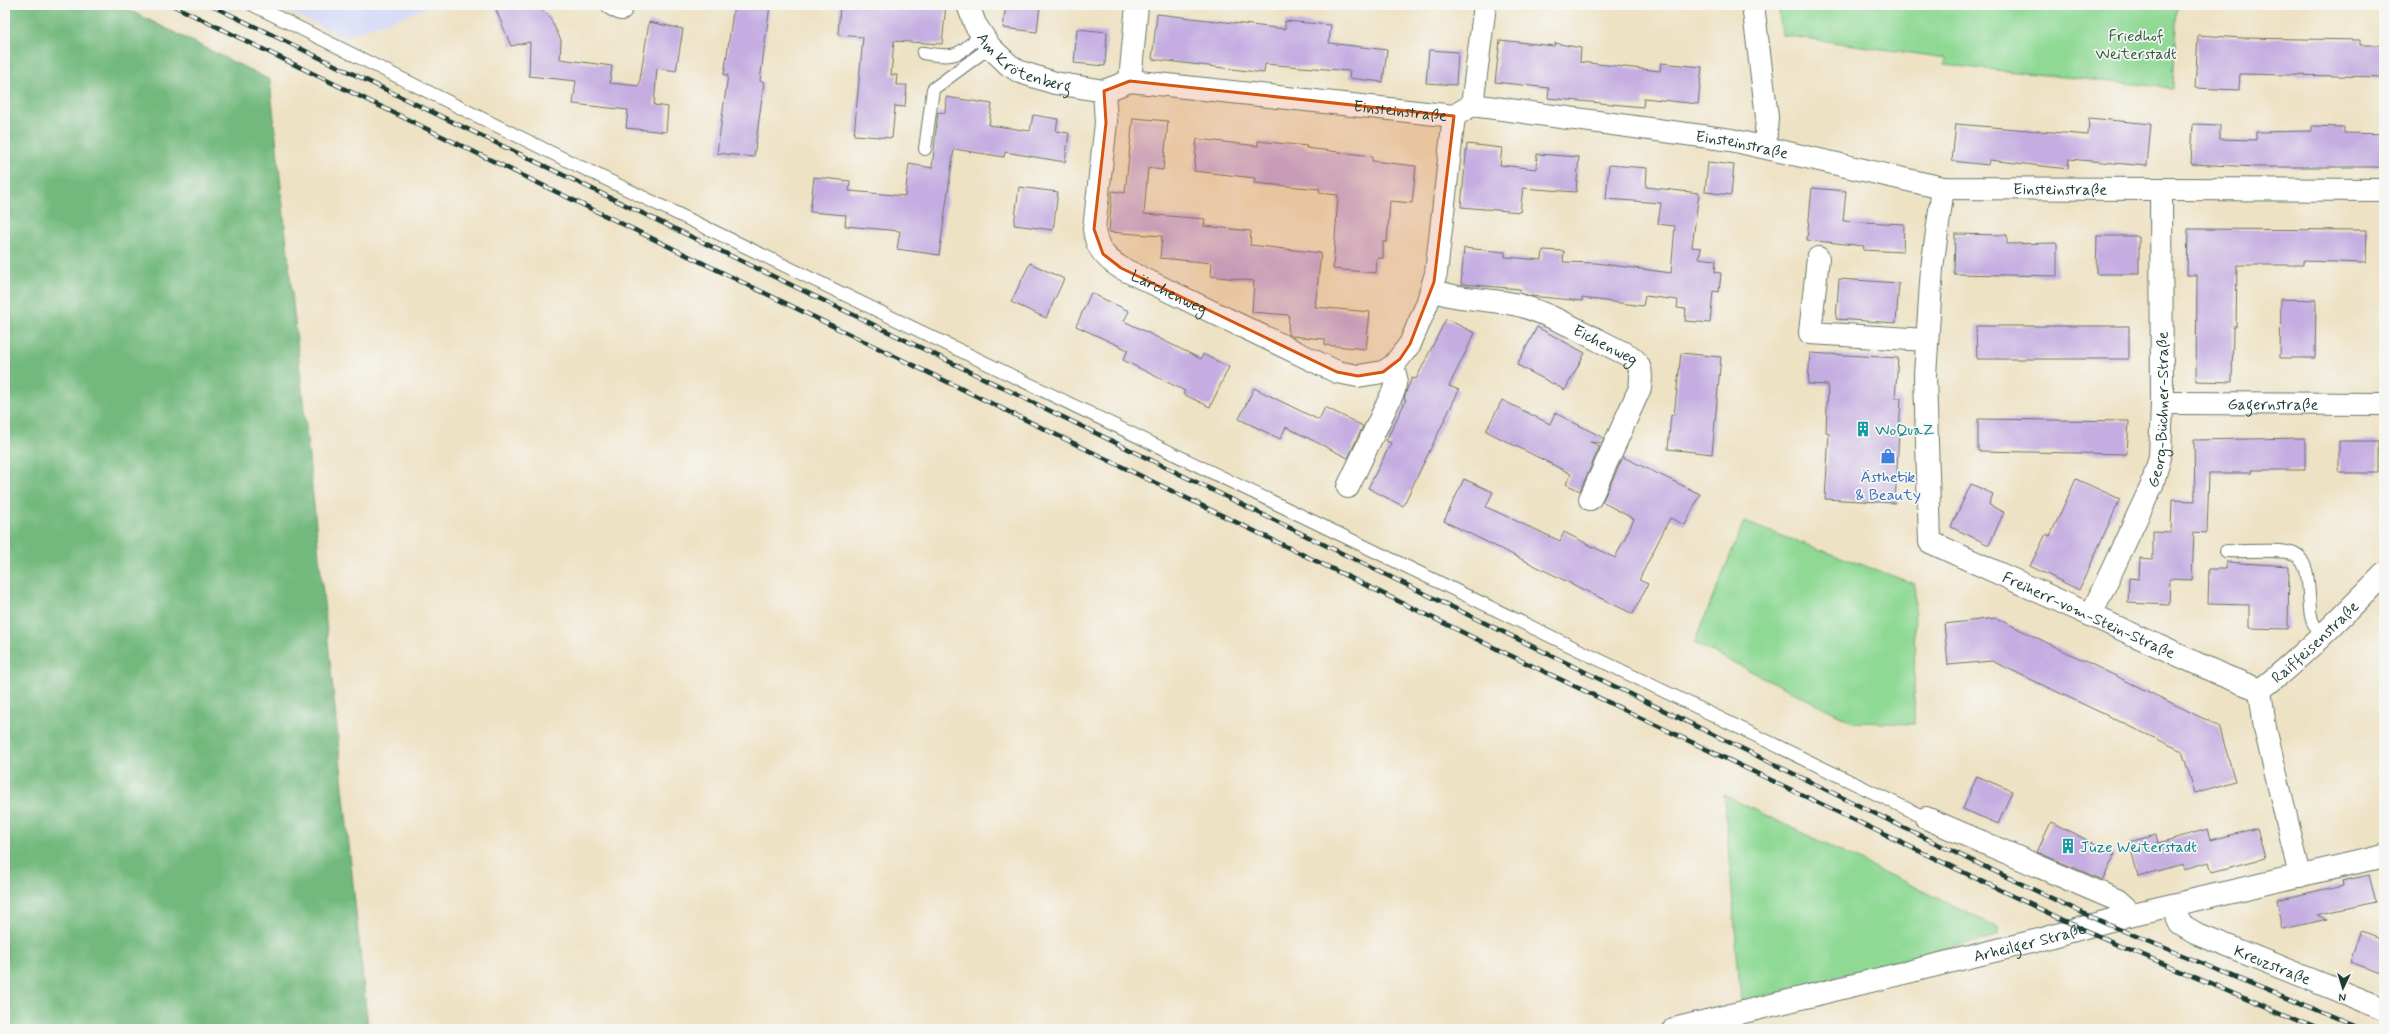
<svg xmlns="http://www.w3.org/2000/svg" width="2389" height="1034" font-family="Mynerve,sans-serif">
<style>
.built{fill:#d3d9f9}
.green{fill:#8fd995;stroke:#578b64}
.forest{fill:#73b97e;stroke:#497b59}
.building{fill:#c5ade1}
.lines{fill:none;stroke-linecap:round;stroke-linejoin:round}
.service-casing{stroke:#677766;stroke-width:14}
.minor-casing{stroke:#677766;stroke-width:24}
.service{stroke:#fff;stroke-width:12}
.minor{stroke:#fff;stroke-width:22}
.rail-casing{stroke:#1f3d34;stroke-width:4.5}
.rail{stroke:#f6f6f2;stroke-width:3;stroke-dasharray:9;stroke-linecap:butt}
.marked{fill:#d45610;fill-opacity:0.2;stroke:#d45610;stroke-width:3;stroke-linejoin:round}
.labels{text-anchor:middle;stroke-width:3.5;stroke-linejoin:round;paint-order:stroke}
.park-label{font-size:16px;fill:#355c47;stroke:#f6f6f2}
.street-label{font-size:16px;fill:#1f3d34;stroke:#f6f6f2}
.culture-label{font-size:16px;fill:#0d838f;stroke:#f6f6f2;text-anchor:start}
.shop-label{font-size:16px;fill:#366cbe;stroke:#f6f6f2}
</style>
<rect width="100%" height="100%" fill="#f6f6f2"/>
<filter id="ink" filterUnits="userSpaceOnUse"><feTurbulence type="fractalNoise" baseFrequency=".025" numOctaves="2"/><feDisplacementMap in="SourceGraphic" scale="8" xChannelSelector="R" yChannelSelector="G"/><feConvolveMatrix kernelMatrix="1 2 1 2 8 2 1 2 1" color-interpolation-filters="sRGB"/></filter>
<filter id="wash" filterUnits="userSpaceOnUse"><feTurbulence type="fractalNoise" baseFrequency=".012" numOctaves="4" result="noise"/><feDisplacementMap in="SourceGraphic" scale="16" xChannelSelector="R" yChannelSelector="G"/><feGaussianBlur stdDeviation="0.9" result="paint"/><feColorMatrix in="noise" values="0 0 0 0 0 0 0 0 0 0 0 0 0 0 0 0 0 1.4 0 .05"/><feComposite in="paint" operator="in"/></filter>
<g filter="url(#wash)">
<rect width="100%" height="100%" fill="#eee2c4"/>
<path class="built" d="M275 5H435L344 37Z"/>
<path class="green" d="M1778 5H2177L2173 88 1945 65 1946 58 1782 35Z
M1744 522 1915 584 1914 724 1853 722 1694 643Z
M1724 795 1999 928 1997 936 1741 1002Z"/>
<path class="forest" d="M5 5H119L270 80 368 1029H5Z"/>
<g id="blocks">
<path class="building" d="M494 5 539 6 549 16 561 40 560 59 612 66 610 83 639 86 649 22 683 29 676 71 657 68 654 105 668 107 666 132 626 128 628 110 573 104 576 81 529 76 530 42 511 46Z
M734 5H770L760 81 764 82 754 157 717 153 728 75H724Z
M840 5H946L942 44 894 41 891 75H897L896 85H907L905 107 895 106 892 138 854 135 863 37 838 35Z
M1006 5H1040L1037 32 1003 28Z
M1157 14 1285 29V21L1331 25 1329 43 1387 50 1383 82 1349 78 1350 71 1265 64 1264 73 1152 59Z
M1077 29 1107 32 1105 66 1074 63Z
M2198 35 2242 38 2360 40V45H2384V77L2240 74 2239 90 2195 88Z
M1500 40 1554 46 1555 43 1581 48 1580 62 1660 71 1661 63 1702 67 1698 104 1644 98 1643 107 1548 98 1549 88 1495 82Z
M1429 50 1458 52 1456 85 1426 83Z
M946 97 992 104 989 125 1030 131 1033 115 1058 119 1056 131 1069 133 1065 162 1005 152 1004 157 954 149 939 255 897 249 900 231 845 226 846 215 810 212 814 177 850 181 849 191 905 196 909 164 932 168 938 112 945 113Z
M1133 118 1168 121 1163 170 1148 168 1144 214 1205 219 1204 226 1251 231 1250 245 1321 253 1315 307 1370 312 1366 349 1325 345V339L1291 336 1288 334 1289 315 1252 312 1254 281 1211 276 1212 263 1160 258 1162 236 1109 232 1112 191 1125 193Z
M2089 118 2151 124 2147 166 2069 159 2068 169 1989 160 1988 165 1952 161 1956 124 2088 135Z
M2193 124 2220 125V139L2256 140V132L2312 131V126L2344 127V133L2384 134V167H2258L2191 164Z
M1197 139 1258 146V141L1307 146 1306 148 1372 156V161L1416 166 1412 203 1390 201 1387 242H1383V258H1377L1376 273 1333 269 1338 195 1319 193 1320 189 1254 183 1255 178 1194 171Z
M1467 144 1502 148 1500 165 1536 169 1537 154 1579 157 1576 192 1523 188 1520 212 1461 207Z
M1708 162 1734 165 1731 195 1705 192Z
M1609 165 1647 168 1646 187 1699 193 1692 247 1701 248 1699 258 1716 260 1715 272 1721 273 1719 292 1713 291 1710 323 1685 321 1686 309 1677 308 1678 300 1645 296 1643 306 1582 298V301L1530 296 1520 293V289L1461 284 1464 248 1505 252V257L1542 260 1543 250 1564 251 1563 262 1596 263 1671 273 1675 226 1658 224 1661 203 1606 199Z
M1019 187 1058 192 1053 230 1014 225Z
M1812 188 1846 191 1843 221 1904 224 1903 252 1863 250 1864 246 1807 240Z
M2188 229 2367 230 2366 263 2303 261V265H2237L2236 327H2233L2232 382 2196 381 2197 275H2187Z
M1955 234 2007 235V244L2057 243V276L1954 274Z
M2097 236H2139V274H2096Z
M1030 263 1064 279 1046 318 1011 302Z
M1839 279 1899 283 1896 323 1836 319Z
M1091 293 1129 311 1124 321 1201 359 1203 354 1229 367 1210 407 1183 394 1185 391 1123 360 1128 350 1076 326Z
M2281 299 2316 300 2315 358H2280Z
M1446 319 1475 333 1449 386 1459 390 1403 506 1368 488 1391 443 1386 441 1406 400 1404 399 1407 389 1412 378 1416 379Z
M1976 326H2129V359H1977Z
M1537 327 1585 353 1565 390 1517 365Z
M1681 353 1721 357 1712 454 1668 449 1671 415H1674Z
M1810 353 1898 358 1895 398H1901L1895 503 1825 499 1829 433 1826 432 1828 385 1808 384Z
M1254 388 1319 420 1325 407 1363 426 1348 458 1286 427 1280 439 1239 419Z
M1502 400 1550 424 1555 413 1604 438 1602 443 1590 442 1600 446 1580 491 1566 484 1571 474 1486 431Z
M1978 419 2129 421 2127 454 1978 451Z
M2305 438V470H2251V473H2209L2207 533 2194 532 2192 580 2170 579 2169 605 2128 603 2129 578 2139 579 2140 558 2153 559V531L2171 532 2172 500 2195 501 2194 440Z
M2339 441H2378V473H2339Z
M1623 457 1700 494 1685 525 1670 518 1639 580 1648 584 1633 614 1444 521 1464 479 1493 492 1486 507 1560 541 1564 532 1615 558 1634 519 1602 502Z
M2076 479 2120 499 2079 590 2030 566 2046 534 2050 536Z
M1971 484 1993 494 1989 505 2004 512 1989 545 1951 527Z
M2226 562 2289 566 2288 629 2249 628V605L2208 604 2209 569H2226Z
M1996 618 2219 726 2235 781 2195 793 2182 751 1992 661 1948 665 1944 624Z
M1977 776 2012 791 1998 824 1963 809Z
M2051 822 2115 854 2103 880 2037 852Z
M2257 828 2265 858 2212 872 2209 862 2184 869 2183 864 2138 876 2129 842 2156 835 2158 843 2208 829 2211 840Z
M2369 875 2376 902 2316 915 2328 919 2283 929 2277 900 2343 885 2342 881Z
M2361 931 2384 940V974L2350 962Z"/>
</g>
</g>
<g filter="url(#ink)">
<use href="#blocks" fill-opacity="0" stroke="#677766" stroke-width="1"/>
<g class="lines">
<defs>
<path id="service" d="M253 5 556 155 1926 818
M923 53C956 58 956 57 981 35
M925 149 933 89 990 47
M2226 551C2242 552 2281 548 2294 554 2314 562 2306 603 2312 620 2314 626 2319 631 2323 635"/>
<g id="minor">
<path d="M613 5 621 9"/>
<path id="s1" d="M968 5 975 24 990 47 1009 65 1020 72 1055 83 1104 91 1130 81 1454 116 1472 105 1731 140 1943 188 2384 190"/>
<path d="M1753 5 1767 117 1765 146"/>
<path d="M1130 81 1137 5"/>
<path id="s2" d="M1104 91 1106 123 1094 229C1096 248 1106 259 1121 268L1337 372 1358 376 1383 372 1393 366 1410 344 1427 304 1436 273 1454 116"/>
<path d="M1472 105 1485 5"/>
<path id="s3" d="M1943 188 1932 268 1925 375 1930 542 2222 675 2260 690 2265 728 2300 876"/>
<path d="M1818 258 1810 333 1927 340"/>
<path id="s4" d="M1432 290C1461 301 1492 298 1522 306 1558 317 1596 340 1630 356 1642 364 1642 375 1640 388L1590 499"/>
<path id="s5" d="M2162 403 2384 404"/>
<path d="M1348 487 1394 390 1396 378 1393 366"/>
<path id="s6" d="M2091 615 2152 485 2160 457 2162 403 2161 190"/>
<path id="s7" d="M2260 690C2305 655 2344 614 2384 574"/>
<path d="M1926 818 2117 900 2125 907 2129 915"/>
<path id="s8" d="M2172 907 2180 924 2195 933 2384 1009"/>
<path id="s9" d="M1674 1029 2039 940 2129 915 2384 856"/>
</g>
</defs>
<use href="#service" class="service-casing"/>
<use href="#minor" class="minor-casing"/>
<use href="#service" class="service"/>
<use href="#minor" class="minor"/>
<defs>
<path id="rail" d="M172 5 1499 650 2080 928 2316 1029
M210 5 862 319 1956 853 2102 922 2361 1029"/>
</defs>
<use href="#rail" class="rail-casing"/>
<use href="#rail" class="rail"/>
</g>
</g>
<path class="marked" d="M1130 81 1454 116 1434 282 1410 344 1400 359 1383 372 1358 376 1337 372 1121 268 1103 254 1094 229 1106 123 1104 91Z"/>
<defs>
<symbol id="building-bare" viewBox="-9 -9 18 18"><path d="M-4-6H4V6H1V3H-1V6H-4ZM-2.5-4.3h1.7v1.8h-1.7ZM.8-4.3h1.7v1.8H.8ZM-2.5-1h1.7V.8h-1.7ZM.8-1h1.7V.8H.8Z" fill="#0f9aa8" stroke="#f6f6f2" stroke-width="2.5" paint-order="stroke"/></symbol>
<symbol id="shop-bare" viewBox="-9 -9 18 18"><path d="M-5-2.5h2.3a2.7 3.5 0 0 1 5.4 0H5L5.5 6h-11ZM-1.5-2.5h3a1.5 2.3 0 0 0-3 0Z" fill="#3f7fe0" stroke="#f6f6f2" stroke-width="2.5" paint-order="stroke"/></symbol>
</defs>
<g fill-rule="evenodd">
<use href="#building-bare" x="1852" y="418" width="22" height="22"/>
<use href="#shop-bare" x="1877" y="445" width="22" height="22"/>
<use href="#building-bare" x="2057" y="835" width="22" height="22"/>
</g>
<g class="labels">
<g class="park-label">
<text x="2136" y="41">Friedhof<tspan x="2136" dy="18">Weiterstadt</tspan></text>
</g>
<g class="street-label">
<text dy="6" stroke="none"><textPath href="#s1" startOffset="86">Am Krötenberg</textPath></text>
<text dy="6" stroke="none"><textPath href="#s1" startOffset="473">Einsteinstraße</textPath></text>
<text dy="6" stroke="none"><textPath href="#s1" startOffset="821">Einsteinstraße</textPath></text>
<text dy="6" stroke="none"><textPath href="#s1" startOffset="1144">Einsteinstraße</textPath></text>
<text dy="6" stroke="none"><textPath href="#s2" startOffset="242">Lärchenweg</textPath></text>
<text dy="6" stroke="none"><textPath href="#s4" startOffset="184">Eichenweg</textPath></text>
<text dy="6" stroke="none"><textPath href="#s5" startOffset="111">Gagernstraße</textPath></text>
<text dy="6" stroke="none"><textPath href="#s6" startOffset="220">Georg-Büchner-Straße</textPath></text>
<text dy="6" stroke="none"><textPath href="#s3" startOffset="530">Freiherr-vom-Stein-Straße</textPath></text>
<text dy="6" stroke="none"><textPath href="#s7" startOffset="73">Raiffeisenstraße</textPath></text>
<text dy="6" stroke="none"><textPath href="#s9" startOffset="366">Arheilger Straße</textPath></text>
<text dy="6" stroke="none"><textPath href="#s8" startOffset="120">Kreuzstraße</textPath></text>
</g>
<g class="culture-label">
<text x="1875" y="435">WoQuaZ</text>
<text x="2080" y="852">Juze Weiterstadt</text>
</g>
<g class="shop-label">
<text x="1888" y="482">Ästhetik<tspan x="1888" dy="18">&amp; Beauty</tspan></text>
</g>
</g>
<rect width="2389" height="1034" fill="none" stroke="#f6f6f2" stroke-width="20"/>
<g transform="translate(2343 988) rotate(184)" stroke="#f6f6f2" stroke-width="3" paint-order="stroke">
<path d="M0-3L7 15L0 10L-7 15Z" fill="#1f3d34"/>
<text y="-6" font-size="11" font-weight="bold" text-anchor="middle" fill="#1f3d34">N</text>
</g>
</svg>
